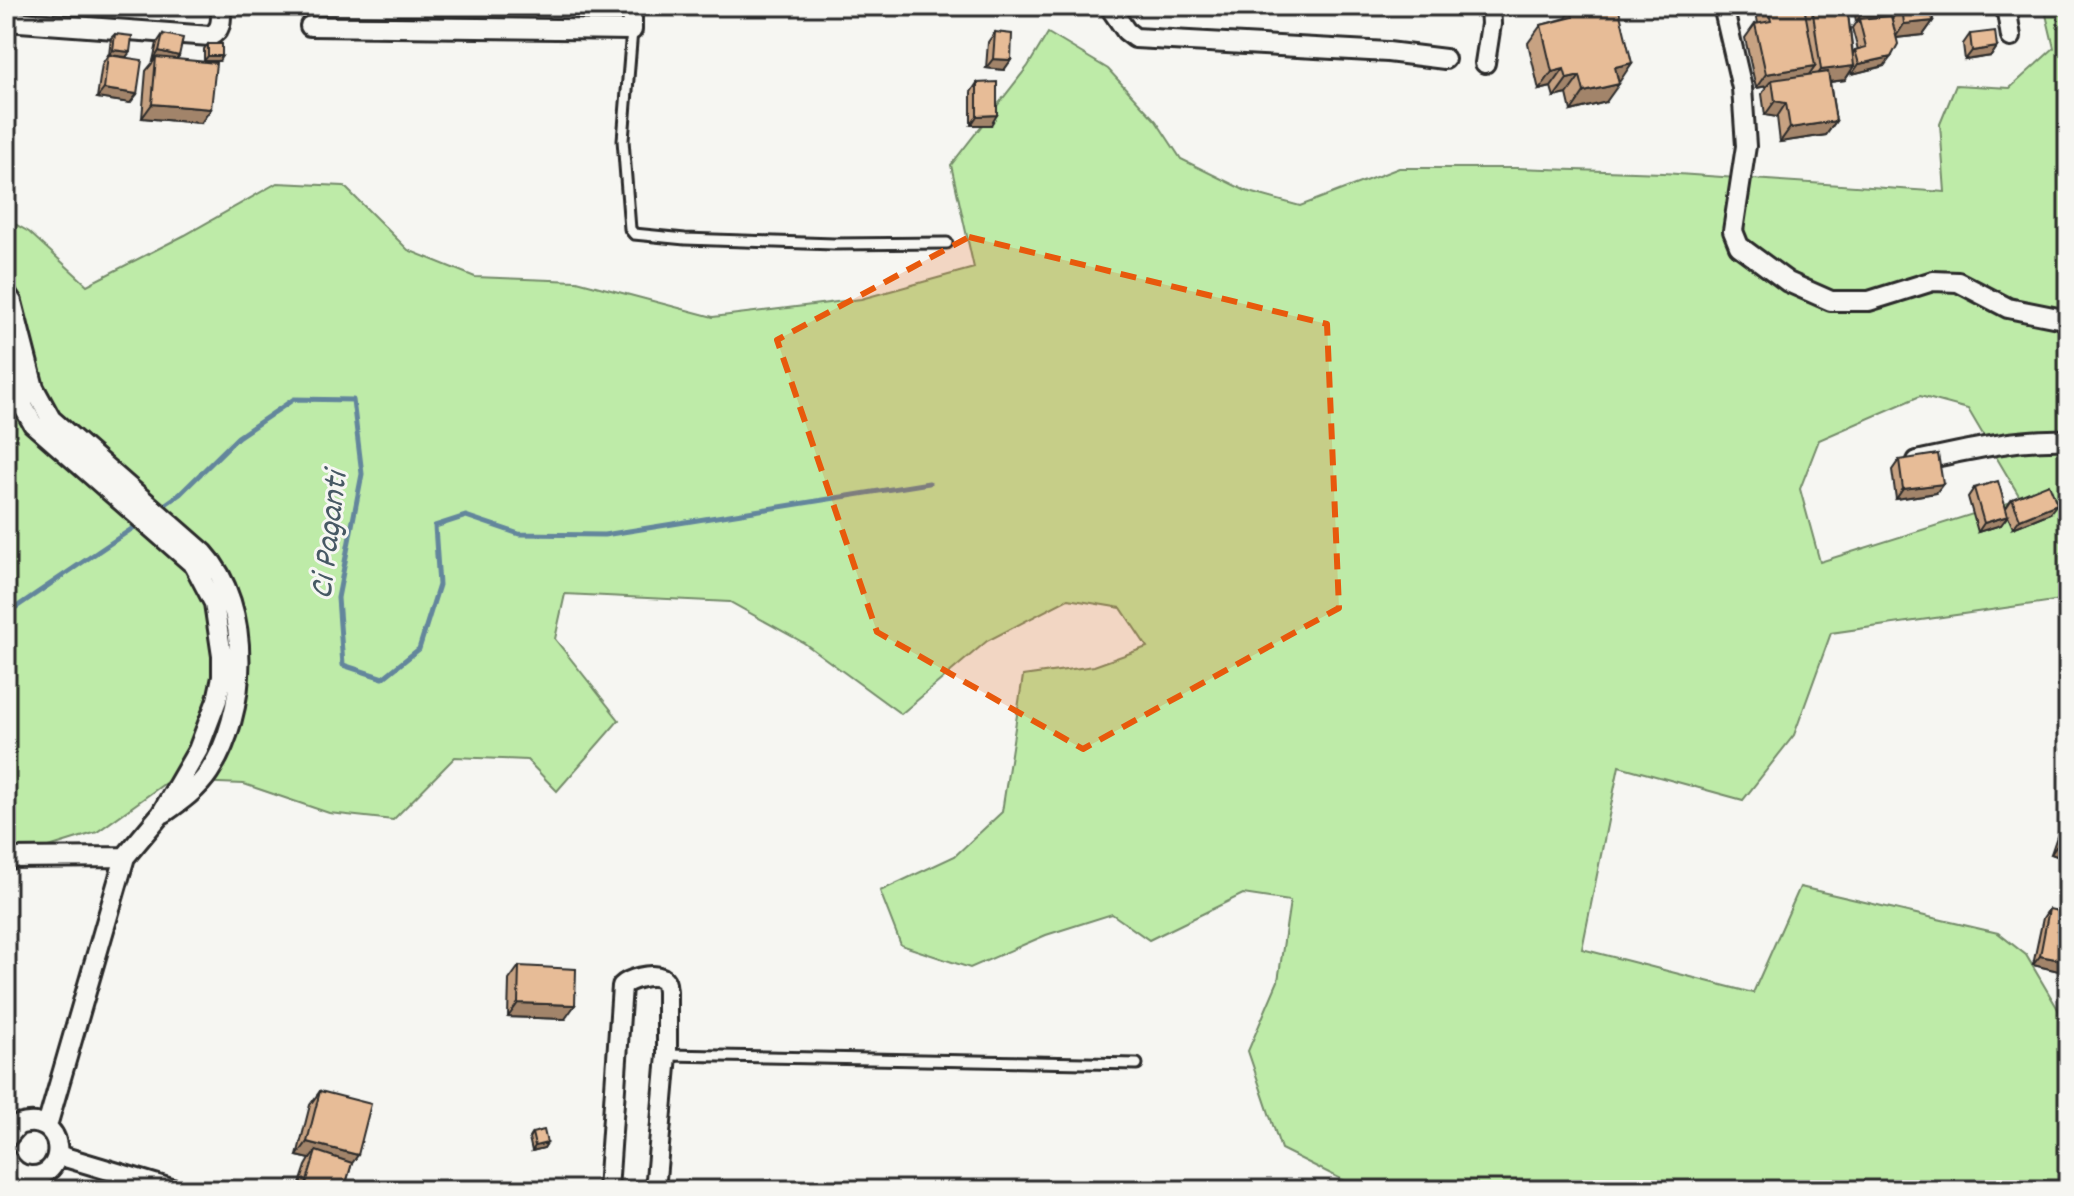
<svg xmlns="http://www.w3.org/2000/svg" width="2074" height="1196" font-family="Dekko,sans-serif">
<style>
.green{fill:#beeba8;stroke:#748b6a;stroke-width:2;fill-rule:evenodd}
.lines{fill:none;stroke-linecap:round;stroke-linejoin:round}
.stream{stroke:#63869c;stroke-width:5}
.service-casing{stroke:#2b2b2b;stroke-width:15}
.minor-casing{stroke:#2b2b2b;stroke-width:24}
.service{stroke:#f6f6f2;stroke-width:9}
.minor{stroke:#f6f6f2;stroke-width:18}
.wall{fill:#c7a282;stroke:#2b2b2b;stroke-width:2}
.shaded-wall{fill:#a2846a;stroke:#2b2b2b;stroke-width:2}
.building{fill:#e7bc97;stroke:#2b2b2b;stroke-width:2}
.marked{fill:#e8590c;fill-opacity:0.2;stroke:#e8590c;stroke-width:6;stroke-dasharray:16 10;stroke-linejoin:round}
.labels{text-anchor:middle;stroke-width:6;stroke-linejoin:round;paint-order:stroke}
.water-label{font-size:34px;font-style:italic;fill:#475964;stroke:#f6f6f2}
</style>
<rect width="100%" height="100%" fill="#f6f6f2"/>
<filter id="ink" filterUnits="userSpaceOnUse"><feTurbulence type="fractalNoise" baseFrequency=".0125" numOctaves="2"/><feDisplacementMap in="SourceGraphic" scale="16" xChannelSelector="R" yChannelSelector="G"/><feConvolveMatrix kernelMatrix="1 2 1 2 8 2 1 2 1" color-interpolation-filters="sRGB"/></filter>
<g filter="url(#ink)">
<path class="green" d="M2044 6H2068V599L1831 633 1794 735 1743 800 1619 766 1582 949 1753 993 1800 887 1998 933 2026 955 2068 1026V1190H1363L1281 1149 1248 1051 1278 981 1290 901 1243 894 1149 940 1112 914 1046 935 970 968 901 945 880 891 955 856 1002 812 1023 676 1094 666 1147 647 1121 608 1068 599 987 641 901 714 804 643 730 602 565 594 555 639 619 720 557 791 527 760 455 757 393 820 329 813 244 784 168 781 97 832 36 851 6 848V219L29 232 87 285 185 235 277 183 344 186 408 250 475 277 577 281 713 317 861 299 974 268 951 165 1028 66 1048 33 1108 69 1156 121 1181 159 1246 191 1300 206 1399 168H1516L1663 173 1945 192 1940 124 1956 85 2010 88 2054 48ZM1920 396 1968 409 2021 499 1820 562 1800 489 1819 440Z
M2068 696V785L2059 717Z"/>
<g class="lines">
<path class="stream" d="M160 508 180 494 238 437 294 399 353 400 362 474 338 598 343 665 383 678 419 649 439 585 435 526 466 516 519 534 604 535 929 483
M6 614 139 524"/>
<defs>
<path id="service" d="M632 30 623 140 630 229 634 234 685 239 834 244 947 243
M667 1055 1137 1064"/>
<path id="minor" d="M1109 6 1126 31 1135 38 1388 52 1445 59
M1723 6 1742 88 1746 146 1733 231 1739 246 1788 282 1831 301H1869L1933 281 1958 282 2008 308 2068 320
M2006 6 2011 37
M6 21 210 36C223 30 221 18 221 6
M310 26 632 30V6
M1485 63 1491 24 1490 6
M6 293 12 302 34 388 51 419 204 553C253 606 248 714 209 772 197 790 181 801 164 813
M6 344 24 408 33 424 194 565 214 603 222 656V677L217 700 198 750 161 814 125 857 47 1126
M1917 461C1967 450 2017 438 2068 440
M6 858 125 857
M6 1139 18 1125C66 1110 70 1177 31 1176 19 1176 11 1168 6 1158
M58 1155 175 1190
M608 1190 622 986C629 979 651 973 662 978 667 981 666 986 667 991V1055L655 1190"/>
</defs>
<use href="#service" class="service-casing"/>
<use href="#minor" class="minor-casing"/>
<use href="#service" class="service"/>
<use href="#minor" class="minor"/>
</g>
<path class="wall" d="M1762 6H1847L1853 54 1855 50H1858L1852 28 1856 22 1854 6H1931L1933 21 1923 35 1896 38 1884 66 1852 74 1851 71 1845 80 1830 82 1836 121 1826 135 1780 142 1777 117 1765 115 1762 94 1767 86 1756 88 1745 38 1755 24 1758 23 1756 14Z
M1571 10 1632 63 1618 81 1606 102 1571 111 1567 94 1554 97 1551 87 1539 90 1528 43 1541 25 1566 18Z
M995 32 1011 60 1004 70 986 68 988 42Z
M115 34 130 52 126 57 109 55 111 38Z
M163 34 176 59 201 123 142 118 146 71 154 61H153L157 43Z
M1970 34 1997 47 1991 56 1965 60 1963 44Z
M208 44 219 61H204V49Z
M108 55 137 94 130 103 97 98 102 64Z
M977 83 991 125H971V92Z
M1899 460 1936 493 1896 499 1892 470Z
M1974 488 2006 508 2012 499 2050 513 2013 528 2007 514 2001 525 1978 532 1968 497Z
M2068 807V860L2051 854 2066 810Z
M2049 909 2059 971 2033 965 2043 918Z
M2068 955V980L2063 979Z
M519 966 565 1019 508 1017 509 980Z
M320 1091 352 1163 344 1190H298L306 1166 310 1159 297 1156 310 1105Z
M532 1133 547 1143 544 1148 532 1151 529 1138Z"/>
<path class="shaded-wall" d="M1742 6H1758L1738 12Z
M1889 6H1901L1892 19 1859 22V19L1856 22 1865 8Z
M1933 21 1923 35 1895 38 1904 24Z
M1997 47 1991 56 1965 60 1972 51Z
M113 50 130 52 126 57 109 55Z
M159 51 179 56 172 65 156 57 153 61Z
M208 56H222L219 61H204Z
M1891 57 1884 66 1852 74 1859 64Z
M993 59 1011 60 1004 70 986 68Z
M1632 63 1620 81 1602 86 1615 67Z
M1815 66 1805 80H1772L1767 86 1756 88 1766 74Z
M1854 66 1845 80 1811 84 1821 70Z
M1564 69 1551 87 1539 90 1552 72Z
M1580 76 1567 94 1554 97 1567 79Z
M1619 84 1606 102 1571 111 1584 92Z
M104 89 137 94 130 103 97 98Z
M1775 101 1786 103 1777 117 1765 115Z
M152 104 211 109 201 123 142 118Z
M997 115 991 125H971L977 116Z
M1836 121 1826 135 1780 142 1790 128Z
M1943 484 1936 493 1896 499 1903 489Z
M2057 504 2050 513 2013 528 2020 519Z
M2008 516 2001 525 1978 532 1984 523Z
M2061 840 2068 843V860L2051 854Z
M2040 956 2066 961 2059 971 2033 965Z
M518 1003 575 1005 565 1019 508 1017Z
M307 1142 358 1155 348 1169 316 1151 310 1159 297 1156Z
M547 1143 544 1148 532 1151 535 1146Z"/>
<path class="building" d="M1588 6H1618L1632 63 1615 67 1619 84 1584 92 1580 76 1567 79 1564 69 1552 72 1541 25 1573 17 1571 10Z
M1767 6H1804L1815 66 1766 74 1755 24 1771 21Z
M1812 6H1847L1854 66 1821 70Z
M1865 6H1889L1865 8Z
M1902 6H1931L1933 21 1904 24Z
M1891 16 1898 44 1891 57 1859 64 1855 50 1866 47 1859 19Z
M1995 31 1997 47 1972 51 1970 34Z
M995 32 1012 34 1011 60 993 59Z
M115 34 132 36 130 52 113 50Z
M163 34 183 38 179 56 159 51Z
M208 44H222V56H208Z
M108 55 142 60 137 94 104 89Z
M156 57 216 63 211 109 152 104Z
M1828 72 1836 121 1790 128 1786 103 1775 101 1772 80Z
M997 82V115L977 116V83Z
M1938 454 1943 484 1903 489 1899 460Z
M1998 481 2008 516 1984 523 1974 488Z
M2049 484 2057 504 2020 519 2012 499Z
M2068 819V843L2061 840Z
M2049 909 2068 913V950L2066 961 2040 956Z
M519 966 576 969 575 1005 518 1003Z
M320 1091 371 1104 358 1155 307 1142Z
M544 1130 547 1143 535 1146 532 1133Z
M316 1151 352 1163 344 1190H315L305 1187Z"/>
</g>
<path class="marked" d="M969 237 1327 324 1339 608 1083 749 877 632 777 340Z"/>
<g class="labels">
<g class="water-label">
<text transform="translate(326 535) rotate(-83)" y="12">Ci Paganti</text>
</g>
</g>
<rect width="2074" height="1196" fill="none" stroke="#f6f6f2" stroke-width="32"/>
<rect x="16" y="16" width="2042" height="1164" fill="none" stroke="#2b2b2b" stroke-width="3" filter="url(#ink)"/>
</svg>
